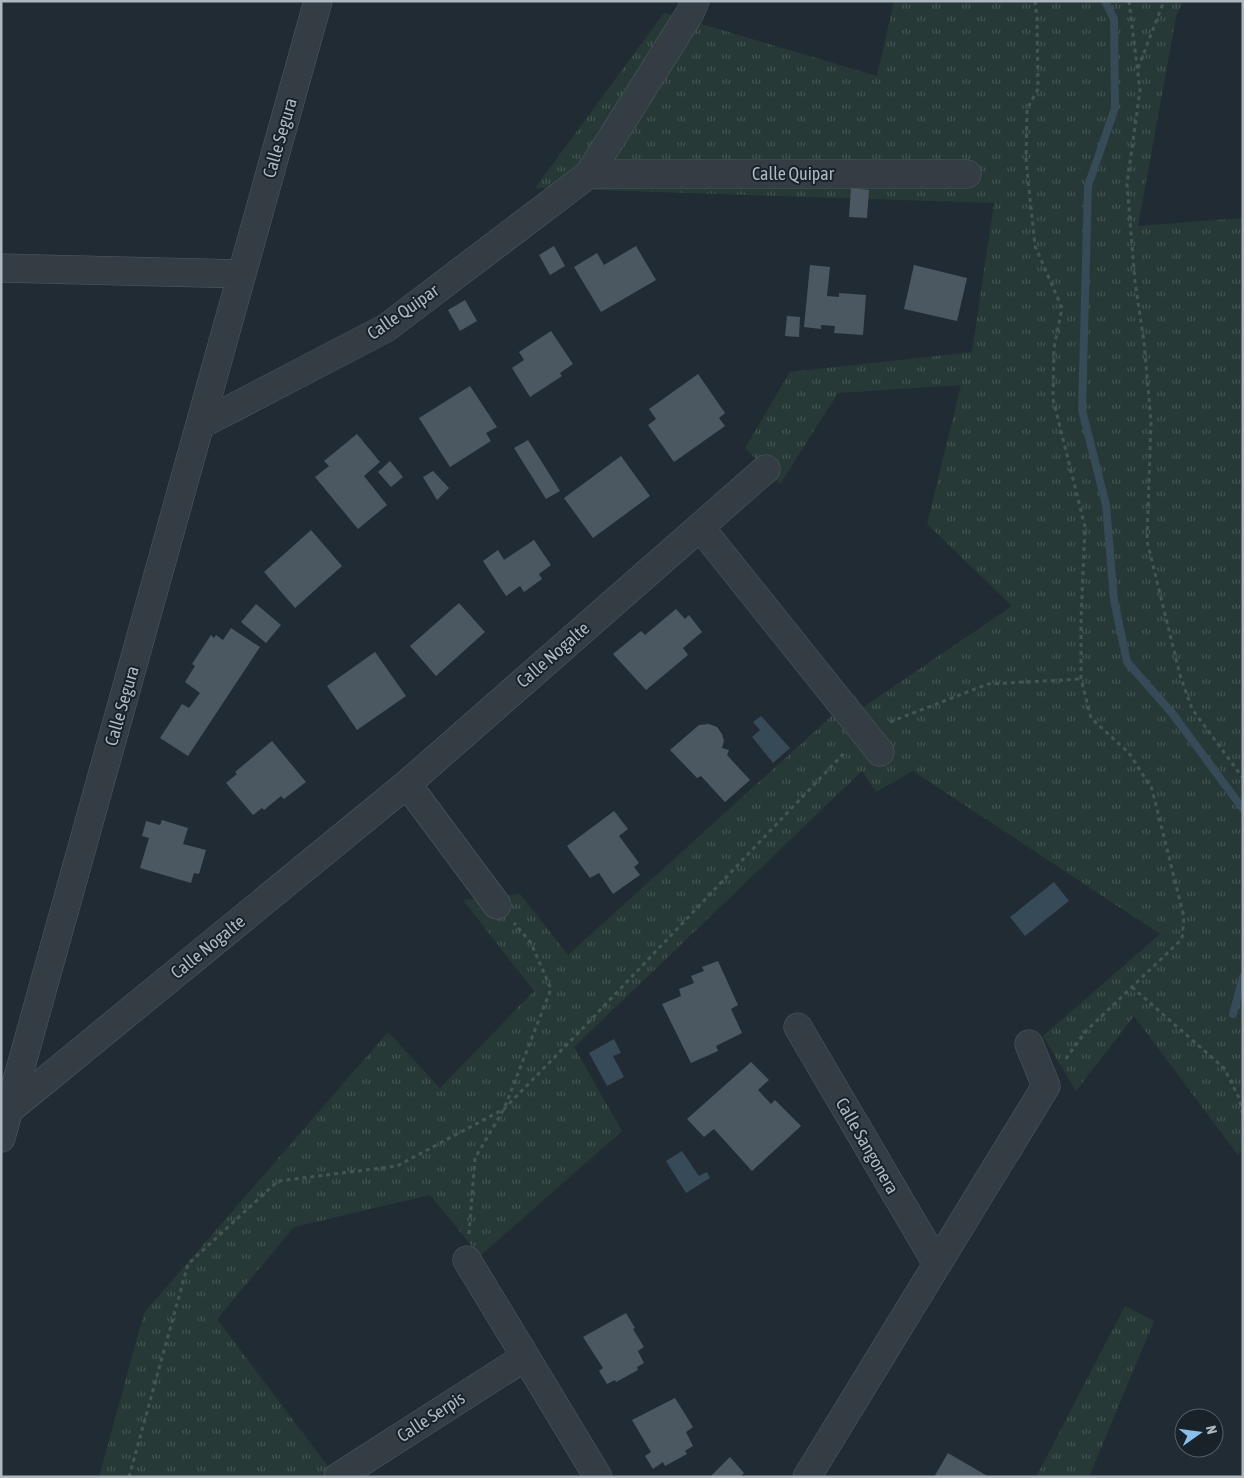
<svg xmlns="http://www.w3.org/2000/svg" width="1244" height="1478" font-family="'Asap Condensed',sans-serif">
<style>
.park{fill:url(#park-tufts)}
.water{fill:#364a58}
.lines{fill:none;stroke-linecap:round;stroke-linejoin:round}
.stream{stroke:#364a58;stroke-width:8}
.building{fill:#4c5861}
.minor-casing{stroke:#515b62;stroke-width:29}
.path{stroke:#445554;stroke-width:3;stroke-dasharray:4 4;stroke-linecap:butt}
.minor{stroke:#343d44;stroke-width:28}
.labels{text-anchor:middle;stroke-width:4;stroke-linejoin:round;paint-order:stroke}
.street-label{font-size:18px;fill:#aeb8c1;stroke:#192228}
</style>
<defs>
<pattern id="park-tufts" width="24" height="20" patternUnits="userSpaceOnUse" patternTransform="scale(1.25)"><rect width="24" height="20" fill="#273936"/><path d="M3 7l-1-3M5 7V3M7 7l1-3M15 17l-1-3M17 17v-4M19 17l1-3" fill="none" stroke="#445451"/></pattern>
</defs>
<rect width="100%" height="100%" fill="#212b33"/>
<path class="park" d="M894 1H1183L1176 17 1138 226 1243 218V1148L1238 1155 1134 1016 1076 1091 1043 1036 1160 934 913 771 876 792 862 771 574 1047 622 1131 480 1256 430 1195 294 1227 217 1319 336 1477H99L144 1313 388 1032 440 1088 534 991 463 900 520 894 568 955 855 695 862 708 1012 606 927 524 961 385 838 393 780 484 745 448 790 372 972 352 994 203 535 188 664 13 877 76Z
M1125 1306 1154 1321 1089 1477H1036Z"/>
<path class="water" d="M761 716 790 748 773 763 752 737 760 730 753 722Z
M1054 882 1069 901 1025 936 1010 917Z
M614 1039 621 1053 613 1056 624 1077 607 1086 589 1053Z
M682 1151 699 1176 707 1172 710 1178 686 1193 666 1161Z"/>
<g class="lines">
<path class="stream" d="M1105 1 1114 19 1115 108 1088 186 1082 410 1106 505 1114 600 1127 662 1172 713 1243 809
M1233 1014 1243 977"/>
</g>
<path class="building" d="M851 188 869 190 867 218 849 217Z
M554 246 565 266 550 275 539 255Z
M636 246 656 280 601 312 574 267 597 253 604 265Z
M810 265 830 267 827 296 839 297V293L866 295 863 335 834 333 835 326 821 325V329L804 327Z
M914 265 967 278 957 321 904 309Z
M465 300 477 321 460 331 448 310Z
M787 316 800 317 799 337 785 336Z
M551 331 573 364 560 373 562 376 530 397 512 368 524 360 519 352Z
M698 374 725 413 719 418 725 426 674 462 648 425 656 419 649 409Z
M470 386 497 427 486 433 491 441 450 467 419 418Z
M357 434 380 462 364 476 387 505 358 529 315 477 329 466 324 461Z
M528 440 560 491 546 499 514 448Z
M621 456 650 496 593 538 564 498Z
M390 461 403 477 391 487 378 472Z
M433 471 449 488 437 500 423 477Z
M311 530 342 566 295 608 264 572Z
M534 540 551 565 539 574 542 579 524 592 520 586 506 596 483 561 498 550 504 560Z
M459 603 485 632 436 676 410 646Z
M256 604 281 625 266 643 241 622Z
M676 609 685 619 689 615 702 632 683 648 688 655 646 690 613 654 641 631 645 635Z
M231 628 260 647 188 756 160 738 182 704 189 708 200 693 185 682 195 666 192 664 211 635 214 638 216 635 223 640Z
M375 652 406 696 357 730 327 686Z
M709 724 717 727 722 734 724 741 722 748 729 750 727 755 750 780 725 802 701 776 697 778 670 750 699 725Z
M272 741 306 782 284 799 281 796 264 810 262 808 253 815 226 783 237 774 235 772Z
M614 811 628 829 619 836 639 863 634 867 640 875 613 894 599 873 590 878 567 846Z
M162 820 188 828 183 844 206 850 199 874 194 873 191 883 140 868 149 838 142 836 146 821 160 825Z
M718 961 738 1005 731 1009 742 1033 716 1046 718 1051 691 1063 662 1004 681 996 679 989 694 983 691 976 704 971 702 967Z
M751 1062 769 1080 758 1090 771 1104 775 1100 801 1126 752 1171 714 1129 704 1137 687 1119Z
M626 1313 635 1328 633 1329 644 1347 638 1351 644 1363 637 1367 638 1370 616 1382 615 1380 607 1384 599 1371 603 1368 583 1337Z
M675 1398 693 1427 686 1432 693 1446 685 1451 687 1454 665 1466 663 1462 653 1469 645 1456 651 1452 632 1420Z
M948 1453 989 1477H934Z
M730 1457 744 1473 740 1477H710Z"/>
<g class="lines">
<defs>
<path id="minor" d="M589 174H967
M1 268 242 274
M200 425 386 328 589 174 690 13 695 1
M700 527 880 752
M407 784 497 905
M798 1027 937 1264
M9 1110 407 784 766 469
M1 1138 318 1
M467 1260 598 1477
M338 1477 525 1357
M807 1477 1046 1086 1029 1044"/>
</defs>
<use href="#minor" class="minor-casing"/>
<path class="path" d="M1035 1 1037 18 1038 89 1027 109 1026 160 1035 246 1062 308 1054 348 1053 399 1085 527 1081 620V679L1091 718 1129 753 1152 789 1184 917 1182 939 1086 1031 1065 1060
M1129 1 1140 90 1127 184 1135 282 1144 342 1151 422 1147 541 1180 675 1192 709 1243 778
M1138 68 1164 1
M890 722 988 684 1081 679
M1132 987 1224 1068 1239 1098 1243 1115
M469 1234 475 1158 504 1109 551 989 531 943 514 923
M129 1477 188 1264 278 1181 397 1166 504 1109 584 1027 846 751"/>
<use href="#minor" class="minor"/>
</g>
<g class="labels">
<g class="street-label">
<text transform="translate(280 138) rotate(-74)" y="6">Calle Segura</text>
<text x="793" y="180">Calle Quipar</text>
<text transform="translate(403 312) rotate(-35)" y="6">Calle Quipar</text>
<text transform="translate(553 655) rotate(-41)" y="6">Calle Nogalte</text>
<text transform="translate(122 706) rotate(-74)" y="6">Calle Segura</text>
<text transform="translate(208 947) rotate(-39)" y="6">Calle Nogalte</text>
<text transform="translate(867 1146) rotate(60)" y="6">Calle Sangonera</text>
<text transform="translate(431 1417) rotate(-33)" y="6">Calle Serpis</text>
</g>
</g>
<rect width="1244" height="1478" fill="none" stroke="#aeb8c1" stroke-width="5"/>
<g transform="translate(1199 1433) rotate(76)"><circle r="24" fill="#192228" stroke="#555e65"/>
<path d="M0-4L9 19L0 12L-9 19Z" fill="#88bfeb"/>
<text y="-8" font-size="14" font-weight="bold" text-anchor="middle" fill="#aeb8c1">N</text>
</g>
</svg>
